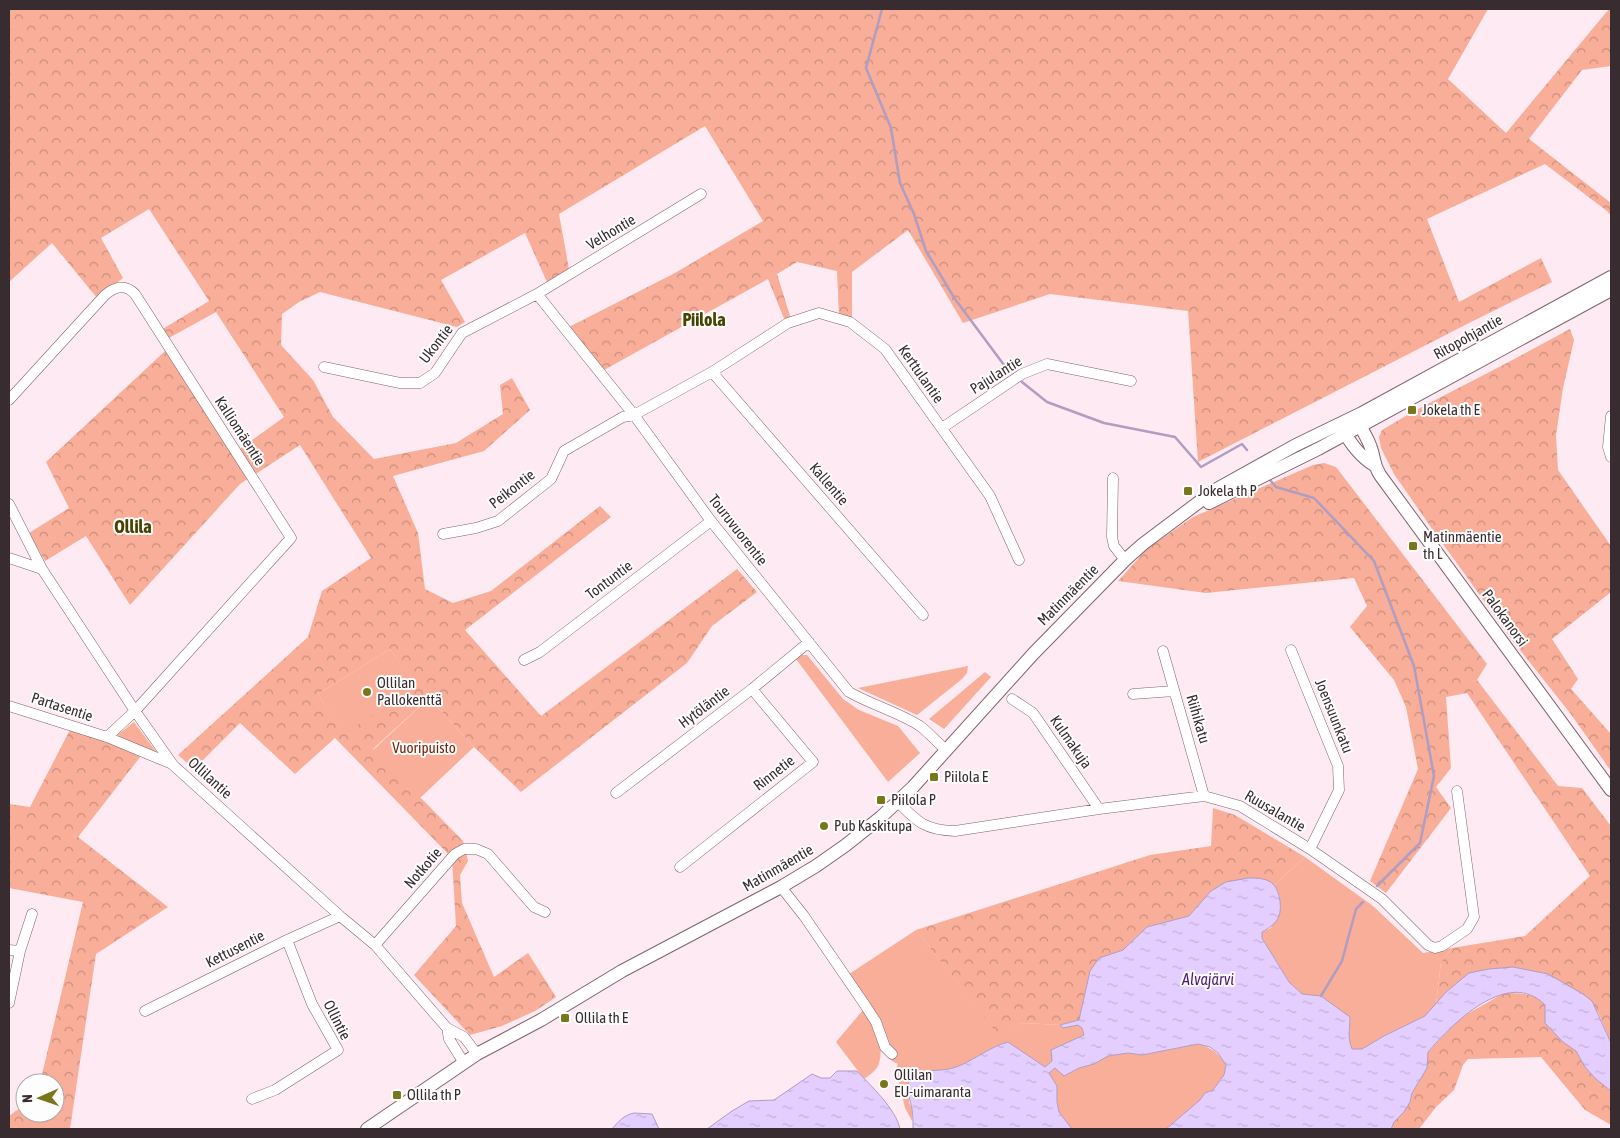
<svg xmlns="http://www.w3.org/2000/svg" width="1620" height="1138" font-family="'Asap Condensed',sans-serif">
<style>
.green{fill:#f8ae98}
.forest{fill:url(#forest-crowns);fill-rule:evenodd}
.water{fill:url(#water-ripples);stroke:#b09dc1}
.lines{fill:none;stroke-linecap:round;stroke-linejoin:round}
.stream{stroke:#b09dc1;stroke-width:2.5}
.minor-casing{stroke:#7f636f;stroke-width:11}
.major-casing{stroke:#7f636f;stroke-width:14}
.minor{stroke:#fff;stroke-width:10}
.major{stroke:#fff;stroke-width:12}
.poi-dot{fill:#79761b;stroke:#fdfdfd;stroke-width:2}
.labels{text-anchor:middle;stroke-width:4;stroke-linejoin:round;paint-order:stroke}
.street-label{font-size:15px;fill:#382c31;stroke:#fdfdfd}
.poi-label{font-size:15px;fill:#382c31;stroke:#fdfdfd;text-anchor:start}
.park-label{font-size:15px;fill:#742509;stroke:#fdfdfd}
.water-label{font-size:16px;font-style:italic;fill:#4d1b77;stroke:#fdfdfd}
.quarter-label{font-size:18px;font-weight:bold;fill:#464300;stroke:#fdfdfd}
</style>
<defs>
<pattern id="forest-crowns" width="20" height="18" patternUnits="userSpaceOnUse" patternTransform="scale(1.25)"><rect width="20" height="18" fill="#f8ae98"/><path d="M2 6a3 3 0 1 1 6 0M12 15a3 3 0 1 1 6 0" fill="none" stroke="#ca8e7d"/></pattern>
<pattern id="water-ripples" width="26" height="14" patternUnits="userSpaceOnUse" patternTransform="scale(1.25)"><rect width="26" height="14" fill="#e3ceff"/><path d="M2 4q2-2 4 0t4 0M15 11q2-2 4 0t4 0" fill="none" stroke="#c4b1db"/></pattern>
</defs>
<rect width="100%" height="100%" fill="#feeaf2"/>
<path class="green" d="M390 649 416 689 343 735 318 694Z
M799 655H807L843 699 859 710 898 726 920 753 888 782 796 659Z
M968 666 967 673 962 679 917 715 858 688Z
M985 672 991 677 944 729 929 719Z
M429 698 474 747 420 798 373 750Z
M134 722 157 753 116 736Z
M1305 857 1373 906 1423 953 1452 948 1441 962 1436 1005 1425 1016 1384 1036 1362 1049H1352L1348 1037 1350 1028 1321 996 1302 994 1289 982 1262 938V932L1271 928 1280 897 1274 885Z
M916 930 996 1031 1023 1023 1060 1025 1063 1028 1078 1025 1082 1028 1084 1035 1051 1050 1052 1061 1045 1067 1008 1042C990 1047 977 1058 961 1065 947 1072 929 1070 914 1071L909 1102 912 1109V1121L905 1108 896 1069 898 1064 892 1061 881 1046C880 1065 880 1068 864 1079L836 1042 863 1010 843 978Z
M1198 1044C1212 1048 1219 1053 1226 1065L1224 1075 1213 1090 1205 1093 1200 1100 1166 1129H1072L1059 1112 1057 1102V1086L1049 1073 1055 1068 1064 1076 1079 1068 1094 1064 1108 1056 1128 1053 1143 1055Z"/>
<path class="forest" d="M9 9H1488L1448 79 1506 133 1609 9H1611V66L1582 70 1529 139 1611 203V216L1607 211 1545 164 1427 219 1459 302 1541 258 1552 282 1471 322 1198 462 1188 311 1050 294 963 323 908 230 852 272V320L839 317 837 271 797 262 777 274 791 319 785 321 768 279 604 370 569 327 675 273 763 221 705 126 559 214 569 269 547 282 525 233 441 280 465 322 457 327 320 292 299 302 282 314 281 345 313 380 333 417 374 459 456 443 503 414 500 385 512 378 530 410 484 451 393 476 418 533 425 589 453 603 491 591 600 506 611 517 465 630 541 716 737 569 757 592 712 626 687 663 521 792 474 747 429 698 373 749 463 841 468 861 460 875 462 903 494 977 528 953 556 997 535 1011 502 1026 470 1035 414 975 456 926 452 858 335 738 295 774 240 723 194 769 178 755 308 637 322 591 371 558 300 445 240 484 130 605 86 536 45 561 29 533 69 508 46 462 165 351 233 454 284 417 216 312 167 339 161 330 209 301 149 209 101 238 123 278 97 298 52 243 9 282ZM390 649 415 689 343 734 318 694Z
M1570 329 1574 340 1563 388 1556 435 1558 470 1611 546V592L1552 639 1578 679 1571 689 1611 734V771L1570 713 1513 641 1435 533 1394 474 1381 448 1379 437 1382 430 1414 411 1503 365Z
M1324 463 1336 467 1487 664 1477 680 1558 786 1582 788 1611 826V1043L1598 1012 1565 985 1548 974 1513 967 1446 992 1436 1005 1441 962 1452 948 1525 936 1590 876 1467 693 1446 697 1451 768 1436 787 1451 808 1386 893 1370 881 1418 769 1406 707 1394 680 1350 627 1367 606 1354 578 1206 593 1118 581 1147 549 1193 517 1313 465Z
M72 726 144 752 78 837 168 907 96 954 70 1129H9V1116L25 1104V1113H55V1083H40L83 902 9 888V804L30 807Z
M1213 808 1235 815 1305 857 1274 885 1263 879 1248 878 1211 891 1189 916 1147 927 1123 950 1099 958 1090 974 1079 1020 1060 1025 1023 1023 996 1032 916 930 1150 855 1211 846Z
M1504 993C1519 993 1534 993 1545 1004V1023L1563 1042 1576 1051 1585 1067 1596 1079 1611 1091V1125L1585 1110 1541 1057 1468 1059 1463 1065 1454 1090 1436 1107 1419 1129H1391L1394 1122 1404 1112 1410 1102 1412 1093 1427 1068 1428 1052 1460 1018Z"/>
<path class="water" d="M1248 878C1257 878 1268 878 1274 885 1280 892 1282 908 1279 916 1276 924 1269 928 1262 932V938L1289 982 1302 994 1321 996 1350 1017C1350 1030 1347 1036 1352 1049H1362L1384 1036 1425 1016 1446 992 1469 973 1489 969 1513 967 1548 974 1583 994 1592 1001 1611 1043V1091L1596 1079 1585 1067 1576 1051 1563 1042 1545 1023V1005C1508 967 1452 1024 1428 1052L1427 1068 1412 1093 1410 1102 1404 1112 1394 1122 1391 1129H1166L1200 1100 1205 1093 1213 1090 1224 1075 1226 1065 1218 1053 1210 1047 1198 1044 1142 1055 1128 1053 1108 1056 1094 1064 1079 1068 1064 1076 1055 1068 1049 1073 1057 1086V1102L1059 1112 1072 1129H913C913 1123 913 1115 912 1109 909 1094 904 1086 914 1071 929 1070 947 1072 961 1065 977 1058 990 1047 1008 1042L1045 1067 1052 1061 1051 1050 1084 1035 1082 1028 1078 1025 1063 1028 1060 1025 1079 1020 1090 971 1099 958 1123 950 1147 927 1189 916 1211 891 1226 882Z
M837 1071H857C871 1086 896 1109 900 1129H707L732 1111 749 1101 774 1100 812 1074 821 1078H830Z
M634 1113 652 1114 659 1129H612C618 1122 624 1115 634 1113Z"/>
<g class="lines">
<path class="stream" d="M882 9 866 68 891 128 900 183 914 214 926 251 955 299 1004 365 1011 372
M1022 382 1047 402 1104 423 1175 437 1201 467 1242 444 1247 450
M1270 480 1276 487 1314 498 1374 561 1414 666 1434 776 1420 843 1377 886
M1321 996 1342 961 1356 909 1363 902"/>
<defs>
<path id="minor" d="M537 294 634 415 711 521 849 692C872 705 898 712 920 726 929 733 937 742 946 750
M324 367 400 383H420L435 373 462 333 537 294 701 194
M712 372 923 615
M9 400 105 295C116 286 125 284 135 294L291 538 135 711 107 737
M1611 416 1608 447 1611 457
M942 428 1022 374 1047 364 1131 381
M1113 478 1112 537 1114 546 1125 560
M9 504 42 569 135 711 173 765 340 916 375 945 447 1028 464 1037 477 1054
M443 534 476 528 498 521 551 479 564 451 623 417 634 415 712 372 788 323 819 313 850 322 885 349 990 496 1019 560
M9 558 42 569
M1291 650 1338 766 1339 790 1310 849
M1163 651 1204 796
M524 660 540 652 711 521
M1133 694 1174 691
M1012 699 1033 713 1099 809
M9 706 107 737 172 764
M616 793 752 689 809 642
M898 802C918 823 926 830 955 831L1099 809 1204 796 1240 806 1310 849 1382 899 1428 945 1435 948 1442 946 1467 929 1474 917 1457 791
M680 867 813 762 752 689
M781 887 804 916 865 1005 876 1022 885 1047 892 1054
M375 945 455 854 464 849H476L488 854 534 907 545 912
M9 950 20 951
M9 1003 20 951 32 914
M145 1011 287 940 340 916
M447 1028 449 1039 464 1063
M252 1099 275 1090 338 1050 312 1004 287 940"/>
<path id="major" d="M1357 419C1361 429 1368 438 1371 448 1375 459 1373 464 1380 475L1611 790
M1342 428C1350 443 1359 456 1374 465
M1209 503 1318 449 1611 290
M367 1129 477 1054 541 1020 622 971 781 887 816 866 846 845 881 817 913 787 1033 654 1125 560 1143 544 1215 490 1296 445 1362 413 1611 277"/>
</defs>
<use href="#minor" class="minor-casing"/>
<use href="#major" class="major-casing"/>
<use href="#minor" class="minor"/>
<use href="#major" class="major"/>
</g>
<g class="poi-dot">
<rect x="1407" y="405" width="10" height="10" rx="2.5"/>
<rect x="1183" y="486" width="10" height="10" rx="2.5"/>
<rect x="1408" y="541" width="10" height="10" rx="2.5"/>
<circle cx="367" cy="692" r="5"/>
<rect x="929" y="772" width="10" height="10" rx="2.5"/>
<rect x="876" y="795" width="10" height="10" rx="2.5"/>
<circle cx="824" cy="826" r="5"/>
<rect x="560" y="1013" width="10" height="10" rx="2.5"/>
<circle cx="884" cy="1084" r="5"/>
<rect x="392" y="1090" width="10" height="10" rx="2.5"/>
</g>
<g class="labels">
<g class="street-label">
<text transform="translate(611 232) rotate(-31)" y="5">Velhontie</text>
<text transform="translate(1468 337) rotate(-29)" y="5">Ritopohjantie</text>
<text transform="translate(436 344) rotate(-52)" y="5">Ukontie</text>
<text transform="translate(921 374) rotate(55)" y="5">Kerttulantie</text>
<text transform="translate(996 375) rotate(-32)" y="5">Pajulantie</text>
<text transform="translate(240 431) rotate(57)" y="5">Kalliomäentie</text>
<text transform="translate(829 484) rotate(49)" y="5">Kallentie</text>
<text transform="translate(512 489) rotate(-38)" y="5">Peikontie</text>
<text transform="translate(738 530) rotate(52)" y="5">Touruvuorentie</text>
<text transform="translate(609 580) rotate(-37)" y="5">Tontuntie</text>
<text transform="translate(1068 595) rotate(-45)" y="5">Matinmäentie</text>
<text transform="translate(1505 618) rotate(54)" y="5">Palokanorsi</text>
<text transform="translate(62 707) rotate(18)" y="5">Partasentie</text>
<text transform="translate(704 707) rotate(-37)" y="5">Hytöläntie</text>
<text transform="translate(1334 716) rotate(68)" y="5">Joensuunkatu</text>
<text transform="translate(1198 719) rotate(74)" y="5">Riihikatu</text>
<text transform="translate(1071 742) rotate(55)" y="5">Kulmakuja</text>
<text transform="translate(774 773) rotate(-38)" y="5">Rinnetie</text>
<text transform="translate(210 778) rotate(42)" y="5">Ollilantie</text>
<text transform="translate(1275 811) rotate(30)" y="5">Ruusalantie</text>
<text transform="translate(423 868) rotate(-49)" y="5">Notkotie</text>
<text transform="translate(778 868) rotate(-30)" y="5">Matinmäentie</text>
<text transform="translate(235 949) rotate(-27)" y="5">Kettusentie</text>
<text transform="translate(337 1020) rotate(63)" y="5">Ollintie</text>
</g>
<g class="poi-label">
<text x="1422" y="415">Jokela th E</text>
<text x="1198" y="496">Jokela th P</text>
<text x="1423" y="542">Matinmäentie<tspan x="1423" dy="17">th L</tspan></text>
<text x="377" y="688">Ollilan<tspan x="377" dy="17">Pallokenttä</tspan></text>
<text x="944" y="782">Piilola E</text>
<text x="891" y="805">Piilola P</text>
<text x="834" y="831">Pub Kaskitupa</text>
<text x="575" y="1023">Ollila th E</text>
<text x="894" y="1080">Ollilan<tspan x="894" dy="17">EU-uimaranta</tspan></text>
<text x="407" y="1100">Ollila th P</text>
</g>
<g class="park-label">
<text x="424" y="753">Vuoripuisto</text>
</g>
<g class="water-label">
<text x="1208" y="985">Alvajärvi</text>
</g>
<g class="quarter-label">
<text x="704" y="326">Piilola</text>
<text x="133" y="533">Ollila</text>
</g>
</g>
<rect width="1620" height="1138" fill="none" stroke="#382c31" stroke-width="20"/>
<g transform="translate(40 1098) rotate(268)"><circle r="24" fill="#fdfdfd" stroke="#aea9ab"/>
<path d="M0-4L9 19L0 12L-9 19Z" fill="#79761b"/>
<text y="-8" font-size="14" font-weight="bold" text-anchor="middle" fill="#382c31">N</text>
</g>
</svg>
